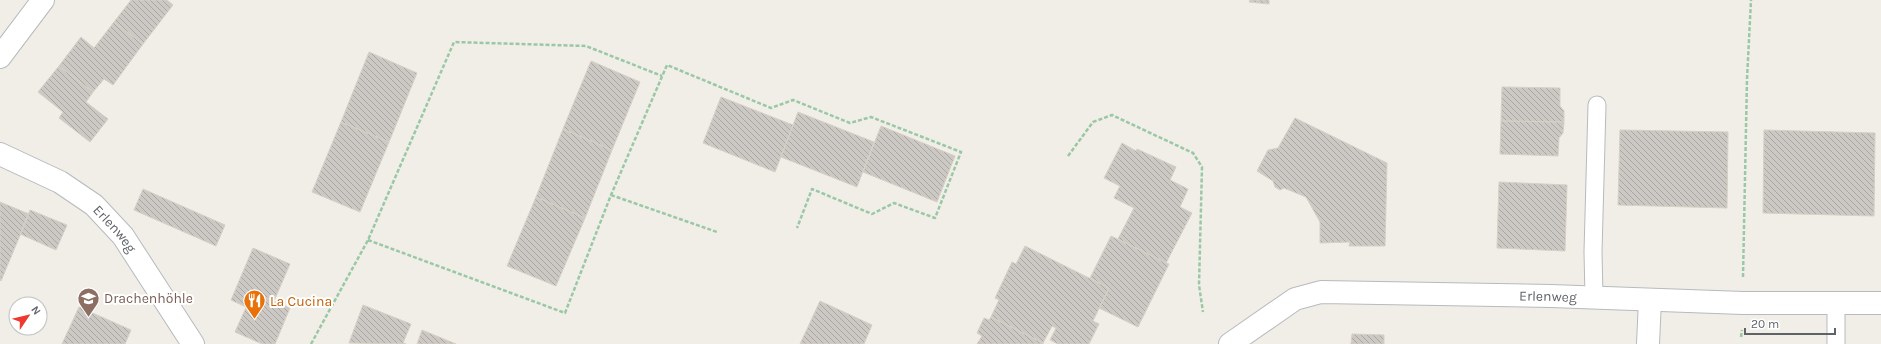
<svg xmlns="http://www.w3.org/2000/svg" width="1881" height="344" font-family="Karla,sans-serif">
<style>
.building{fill:url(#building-back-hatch);stroke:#d6d0c5}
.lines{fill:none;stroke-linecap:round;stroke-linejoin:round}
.service-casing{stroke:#b7babe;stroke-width:19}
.minor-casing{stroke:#b7babe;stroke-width:24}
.tertiary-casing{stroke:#b7babe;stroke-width:24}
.path{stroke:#9ac8a6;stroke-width:2.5;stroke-dasharray:4 2;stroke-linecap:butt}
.service{stroke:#fff;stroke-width:17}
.minor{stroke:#fff;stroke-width:22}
.tertiary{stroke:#fff;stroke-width:22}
.labels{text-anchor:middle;stroke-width:4;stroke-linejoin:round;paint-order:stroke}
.street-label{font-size:14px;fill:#5e6368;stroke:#fff}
.education-label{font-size:14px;fill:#785e54;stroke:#fff;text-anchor:start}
.food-label{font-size:14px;fill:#c56008;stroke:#fff;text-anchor:start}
</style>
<defs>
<pattern id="building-back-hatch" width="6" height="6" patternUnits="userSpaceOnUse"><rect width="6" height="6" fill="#ccc9c4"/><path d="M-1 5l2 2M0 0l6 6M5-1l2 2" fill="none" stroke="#a9a7a3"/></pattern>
</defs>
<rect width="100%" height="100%" fill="#f1eee7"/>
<path class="building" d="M131 0H167L173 5 143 44 114 22Z
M1250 0H1269V4L1249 2Z
M114 22 143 44 113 85 104 79 93 92 59 66 81 37 94 48Z
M369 52 417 73 389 142 341 122Z
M591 61 640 82 612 150 563 129Z
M59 66 93 92 86 102 108 119 90 142 59 118 63 112 38 92Z
M1502 87 1560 88V106L1564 111V122L1501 121Z
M721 97 793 125 775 172 703 143Z
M798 112 874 142 857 187 781 157Z
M1295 118 1387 163 1385 246H1349L1350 242 1320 243V222L1306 197 1284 188 1280 190 1275 187 1273 181 1257 171 1268 150 1278 148Z
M1501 121 1564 122 1563 133 1559 138 1558 156 1500 154Z
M341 122 389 142 360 212 312 192Z
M881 126 955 156 937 202 863 172Z
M563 129 612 150 585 218 536 197Z
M1620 130 1728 132 1727 208 1618 205Z
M1764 130 1875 133 1874 216 1763 213Z
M1122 143 1136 151 1137 149 1176 167 1170 180 1188 189 1180 207 1192 213 1166 263 1118 239 1134 208 1114 198 1120 186 1104 178Z
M1499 182 1567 185 1565 251 1497 248Z
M143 189 225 225 216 246 134 210Z
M536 197 585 218 556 286 507 266Z
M0 202 29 214 1 281 0 280Z
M30 210 67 225 56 250 20 234Z
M1111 236 1169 264 1138 327 1099 308 1109 288 1090 278Z
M1025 246 1109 288 1093 321 1099 324 1089 344H1058L1050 340 1056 328 1052 326 1043 343 991 317 999 300 995 298 1012 262 1016 264Z
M253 248 290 264 274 301 253 292 246 307 231 300Z
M253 292 290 308 275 344H262L235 332Z
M820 301 872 325 864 344H800Z
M363 305 411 324 403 343 406 344 349 343Z
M79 307 131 330 125 344H62Z
M991 317 1043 343V344H977L982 336 977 333 984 318 989 320Z
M422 330 456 344H417Z
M1352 334 1384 335V344H1351Z"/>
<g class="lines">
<defs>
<path id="service" d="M1594 297 1593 252 1597 105
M1836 344V303"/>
<g id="minor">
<path id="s1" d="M0 154 60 182 94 205 123 236 193 344"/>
<path id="s2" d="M1230 344 1295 299 1321 292 1551 296 1743 303H1881"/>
<path d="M1648 344 1650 300"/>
</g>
<path id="tertiary" d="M0 57 43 0"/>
</defs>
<use href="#service" class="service-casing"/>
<use href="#minor" class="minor-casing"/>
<use href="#tertiary" class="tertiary-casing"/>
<path class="path" d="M1068 156 1093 122 1112 115 1193 153 1202 167 1199 285 1203 312
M611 195 717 232
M368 240 565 313 611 195 667 65 771 108 793 100 850 123 871 117 961 152 935 218 894 203 872 214 812 189 797 228
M1743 277 1747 79 1751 0
M1741 337 1742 330
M311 344 368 240 454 42 586 46 662 76"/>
<use href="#service" class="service"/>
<use href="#minor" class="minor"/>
<use href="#tertiary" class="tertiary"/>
</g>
<defs>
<symbol id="school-pin" viewBox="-11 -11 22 30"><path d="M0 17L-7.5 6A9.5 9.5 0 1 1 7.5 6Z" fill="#8d6e63" stroke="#fff"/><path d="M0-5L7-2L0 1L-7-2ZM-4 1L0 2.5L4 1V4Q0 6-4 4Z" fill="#fff"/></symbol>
<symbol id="restaurant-pin" viewBox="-11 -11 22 30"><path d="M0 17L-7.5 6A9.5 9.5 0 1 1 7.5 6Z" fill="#e8710a" stroke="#fff"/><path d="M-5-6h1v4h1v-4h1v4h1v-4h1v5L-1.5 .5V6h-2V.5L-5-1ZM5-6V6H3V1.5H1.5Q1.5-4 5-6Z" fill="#fff"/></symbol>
</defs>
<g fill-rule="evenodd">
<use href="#school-pin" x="76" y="286" width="25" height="34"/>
<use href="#restaurant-pin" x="242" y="288" width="25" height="34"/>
</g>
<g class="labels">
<g class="street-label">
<text dy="5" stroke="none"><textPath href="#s1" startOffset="139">Erlenweg</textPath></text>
<text dy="5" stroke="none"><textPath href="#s2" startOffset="333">Erlenweg</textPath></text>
</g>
<g class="education-label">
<text x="104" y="303">Drachenhöhle</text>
</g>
<g class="food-label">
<text x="270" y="306">La Cucina</text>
</g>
</g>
<g transform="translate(28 316) rotate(55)"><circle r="19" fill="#ffffff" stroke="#bfc1c3"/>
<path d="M0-3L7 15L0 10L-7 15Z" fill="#ee3930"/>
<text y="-6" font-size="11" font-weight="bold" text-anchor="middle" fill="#5e6368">N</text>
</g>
<path d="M1745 328v6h90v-6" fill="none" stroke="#5e6368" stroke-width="2"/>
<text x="1751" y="328" font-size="12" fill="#5e6368" stroke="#ffffff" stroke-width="3" paint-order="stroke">20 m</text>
</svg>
